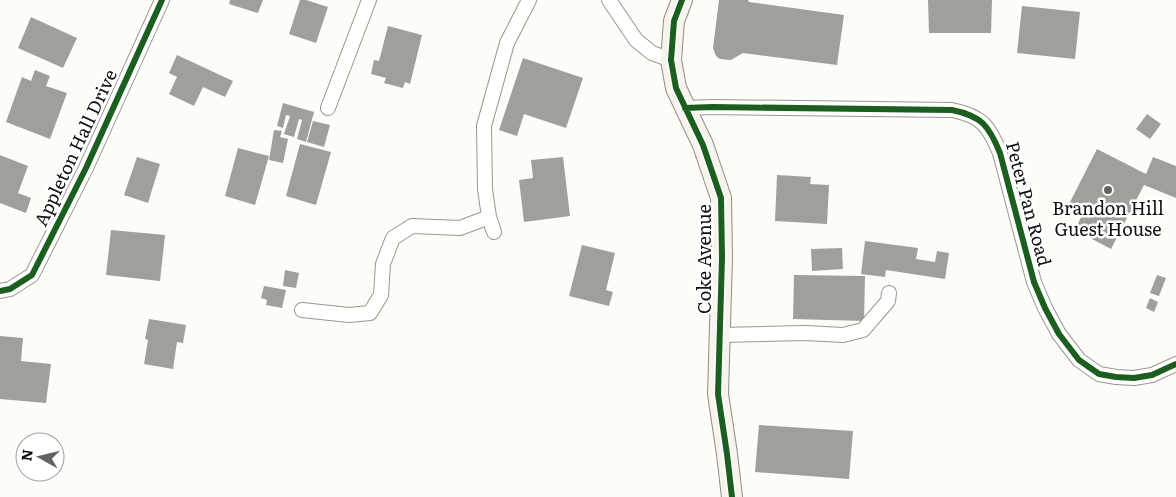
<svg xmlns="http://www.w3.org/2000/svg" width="1176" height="497" font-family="Literata,serif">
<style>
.building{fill:#a19f9c}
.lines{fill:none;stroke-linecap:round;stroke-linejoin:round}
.street-casing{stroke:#979795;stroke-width:16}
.secondary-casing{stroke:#8e8d8b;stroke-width:22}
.street{stroke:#fffffe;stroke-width:14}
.secondary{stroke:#f6f4eb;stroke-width:20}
.cycleway-casing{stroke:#fff;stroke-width:9}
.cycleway{stroke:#1b5e20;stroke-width:6}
.poi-dot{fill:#646362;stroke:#fff;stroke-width:2}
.labels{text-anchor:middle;stroke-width:5;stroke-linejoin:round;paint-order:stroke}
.street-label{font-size:18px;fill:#111;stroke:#fff}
.poi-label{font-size:18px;fill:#111;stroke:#fff}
</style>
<rect width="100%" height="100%" fill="#fdfcf7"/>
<path class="building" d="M230 0H263L258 13 229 4Z
M300 0H306L328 7 316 43 289 34Z
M719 0H748L749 2 844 15 837 65 743 53 731 60 720 59 716 56 713 48Z
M928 0H992L991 33H929Z
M1022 6 1080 12 1075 59 1017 53Z
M31 17 77 38 63 68 18 48Z
M388 26 422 35 410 84 405 82 403 88 384 83 386 78 371 74 374 60 379 61Z
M177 55 233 81 225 97 203 87 194 106 169 94 177 77 169 73Z
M523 58 583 78 566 128 524 114 517 136 499 130Z
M35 70 50 76 46 86 67 93 50 139 6 122 22 77 31 81Z
M283 103 314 112 306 142 297 139 302 120 299 119 294 137 284 134 290 116 286 115 283 128 277 126Z
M1147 114 1161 124 1150 139 1136 129Z
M313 121 330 125 324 147 307 142Z
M274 130 282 131 280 137 288 139 283 163 269 160Z
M300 144 331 152 316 205 286 196Z
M238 148 269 156 255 205 225 196Z
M1097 149 1146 174 1153 157 1176 166V198L1144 185 1111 249 1075 230 1083 213 1068 206Z
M0 155 28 166 18 193 31 198 26 213 0 203Z
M137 157 160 164 148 203 124 195Z
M563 157 570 216 524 222 519 180 533 178 531 160Z
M777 175 811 177 810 184 829 185 827 224 775 221Z
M111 230 165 235 160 281 106 275Z
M865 241 918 248 916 259 935 262 937 251 949 253 945 279 886 270 885 277 861 274Z
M582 245 615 253 606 290 613 292 609 306 569 296Z
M842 248 843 269 812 271 811 249Z
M285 270 299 273 296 288 283 286Z
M794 275 865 276 864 321 793 319Z
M1157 275 1166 278 1159 296 1150 293Z
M264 286 286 290 282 308 266 305 267 300 261 298Z
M1150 298 1158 302 1154 312 1146 308Z
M149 319 186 325 183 343 177 342 173 369 144 364 148 340 145 339Z
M0 336 23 338 21 361 51 364 46 403 0 399Z
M759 425 853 431 849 479 755 472Z"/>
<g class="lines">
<defs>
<path id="street" d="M609 0 636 40 652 53 671 60
M328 108 369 0
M685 108 712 107 952 110C982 116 989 126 1000 153L1034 282 1045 308 1059 334 1079 360 1099 374 1116 377 1134 378 1152 375 1176 364
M494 232 489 217 485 189 484 126 507 43 529 0
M0 291 10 289 32 275 86 168 162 0
M302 310 349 315 370 313 381 295 383 264 393 238 412 226 460 228 489 217
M720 335 805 333 843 335 863 330 888 301 889 293"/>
<path id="secondary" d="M682 0 674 21 671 60 676 88 703 145 721 198 722 258 718 394 727 454 732 497"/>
</defs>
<use href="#street" class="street-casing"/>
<use href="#secondary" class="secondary-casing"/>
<use href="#street" class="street"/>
<use href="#secondary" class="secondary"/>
<defs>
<path id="cycleway" d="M682 0 674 21 671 60 676 88 703 145 721 198 722 258 718 394 727 454 732 497
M685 108 712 107 952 110C982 116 989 126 1000 153L1034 282 1045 308 1059 334 1079 360 1099 374 1116 377 1134 378 1152 375 1176 364
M0 291 10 289 32 275 86 168 162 0"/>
</defs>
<use href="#cycleway" class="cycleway-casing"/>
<use href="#cycleway" class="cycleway"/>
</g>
<circle class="poi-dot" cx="1108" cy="190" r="5"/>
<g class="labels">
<g class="street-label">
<text transform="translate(76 148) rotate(-65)" y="6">Appleton Hall Drive</text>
<text transform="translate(1028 204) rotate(75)" y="6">Peter Pan Road</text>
<text transform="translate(705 259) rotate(-90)" y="6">Coke Avenue</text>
</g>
<g class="poi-label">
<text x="1108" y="215">Brandon Hill<tspan x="1108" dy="21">Guest House</tspan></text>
</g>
</g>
<g transform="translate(40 457) rotate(278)"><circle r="24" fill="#ffffff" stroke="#a0a0a0"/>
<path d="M0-4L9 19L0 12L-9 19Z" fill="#646362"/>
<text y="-8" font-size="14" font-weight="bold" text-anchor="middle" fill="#111111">N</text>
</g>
</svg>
